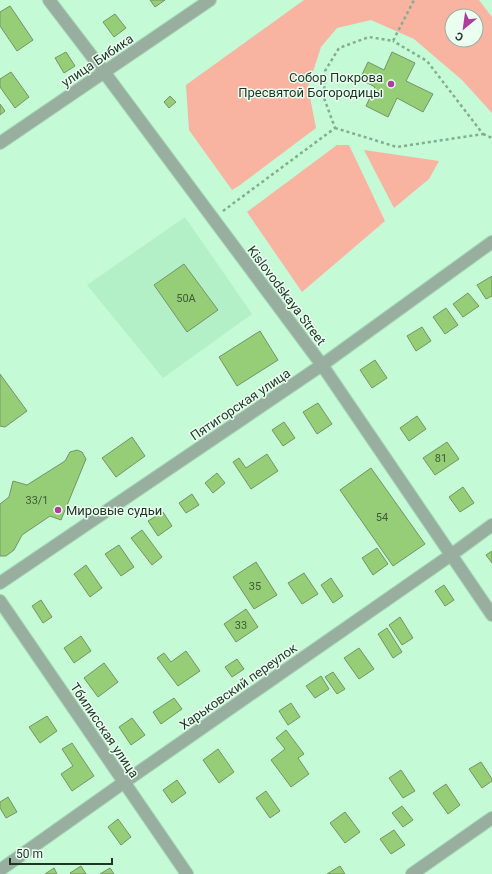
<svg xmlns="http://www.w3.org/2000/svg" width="492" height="874" font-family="Roboto,sans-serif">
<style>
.built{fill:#b3f0c8}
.green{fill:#f8b3a1;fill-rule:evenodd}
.building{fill:#96ce77;stroke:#769366}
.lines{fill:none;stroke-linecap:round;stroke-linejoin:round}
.street-casing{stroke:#a6d6b6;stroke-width:14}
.path{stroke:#83ac91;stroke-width:2.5;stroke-dasharray:3 3;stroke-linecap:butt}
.street{stroke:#98af9f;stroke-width:12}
.poi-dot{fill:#ae3e9b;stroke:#eafff0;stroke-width:1.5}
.labels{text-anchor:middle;stroke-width:3;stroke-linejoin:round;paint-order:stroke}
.number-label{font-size:11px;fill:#3d5a3a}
.street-label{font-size:13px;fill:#1f3426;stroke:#eafff0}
.poi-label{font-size:13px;fill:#1f3426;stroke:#eafff0;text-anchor:end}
</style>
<rect width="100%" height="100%" fill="#c4fad6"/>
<path class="built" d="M185 217 252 314 163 378 87 285Z"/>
<path class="green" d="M304 0H479L492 17V113L462 80 414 39 371 20 337 28 321 47 308 87 316 128 240 185 232 190 189 130 186 85ZM452 16H476V40H452Z
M337 145H349L385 221 302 292 247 212Z
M364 150 439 161 429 179 394 208Z"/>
<path class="building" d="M150 0H165L155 7Z
M10 6 33 40 17 51 0 26V12Z
M115 14 126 28 114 37 103 22Z
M66 52 75 66 64 73 55 58Z
M392 52 415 63 406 81 433 94 423 112 397 98 388 117 366 106 375 87 360 79 368 62 384 70Z
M11 72 29 97 15 108 0 87V79Z
M170 96 176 102 169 108 164 102Z
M0 104 5 111 0 115Z
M184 264 218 310 187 332 154 285Z
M492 276V296L486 299 477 285Z
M468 293 479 306 463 317 453 304Z
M446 308 458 325 445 334 433 317Z
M422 327 431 341 416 351 407 336Z
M260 331 278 360 237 386 219 357Z
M375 360 387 378 372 388 360 370Z
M0 374 27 411 5 427 0 426Z
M318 403 332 424 317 434 303 412Z
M417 416 426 429 409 441 400 428Z
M284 422 295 438 283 446 272 430Z
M132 437 145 456 116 477 102 458Z
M447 442 459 459 435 475 423 458Z
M77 450 82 452 86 459 61 520 50 516 22 535 14 550 6 556H0V504L9 497 13 481 27 485 65 461 70 452Z
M267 454 278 471 251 489 233 462 239 458 246 468Z
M371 468 425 544 393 566 340 490Z
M217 473 225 483 213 493 205 483Z
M463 487 474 503 460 512 449 497Z
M192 494 199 505 186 513 179 503Z
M163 512 172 526 158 536 148 521Z
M142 530 162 557 152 565 131 538Z
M119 545 134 567 121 576 105 554Z
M377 548 388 564 373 575 362 558Z
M492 551V563L486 555Z
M256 562 277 595 254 609 233 577Z
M86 565 102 588 90 597 74 574Z
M304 573 318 594 302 604 288 583Z
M331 578 343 596 333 603 321 585Z
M444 585 454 600 445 606 435 591Z
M41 600 52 617 43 623 32 606Z
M246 609 258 627 236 642 224 624Z
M400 617 413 638 402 645 389 625Z
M387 628 402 652 393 658 378 634Z
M81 636 91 651 74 663 64 648Z
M359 648 374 669 359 679 344 658Z
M186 651 200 671 178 686 157 658 164 653 171 662Z
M237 659 244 669 232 677 225 667Z
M104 663 118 682 98 697 84 678Z
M333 672 345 689 337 694 325 677Z
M321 676 329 689 315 698 306 686Z
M174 698 182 709 161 724 153 712Z
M291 703 300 717 288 725 279 711Z
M47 716 57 731 40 743 29 727Z
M132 718 145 735 131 745 119 727Z
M286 730 304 754 298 758 309 774 291 787 271 760 285 749 276 738Z
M72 743 94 776 72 791 61 774 73 766 62 749Z
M218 749 234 772 219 783 203 760Z
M481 762 492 779V781L482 788 469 769Z
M401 770 415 791 403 798 389 778Z
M177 780 186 793 172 803 163 790Z
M446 784 460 805 448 814 433 793Z
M266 791 280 811 270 818 256 798Z
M8 797 17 812 6 818 0 808V802Z
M402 806 413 820 403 827 392 813Z
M345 812 360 832 345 843 330 823Z
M118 819 131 837 121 845 108 827Z
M394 830 405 845 391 854 380 839Z
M81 866 86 874H71L70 873Z
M340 866 345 874H327Z
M54 868 57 874H45Z
M110 868 114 874H100Z"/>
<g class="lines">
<defs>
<path id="street" d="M49 0 104 72 322 365 492 615
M0 143 210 0
M0 583 322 365 492 242
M0 601 187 874
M0 870 123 783 451 555 492 525
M412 874 492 818"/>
</defs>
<use href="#street" class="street-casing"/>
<path class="path" d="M335 128 397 147 483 134 427 61 393 41
M483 134 492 138
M223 211 335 128 324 98 325 71 339 48 369 37 393 41 414 0"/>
<use href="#street" class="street"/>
</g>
<g class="poi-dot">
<circle cx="391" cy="84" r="4"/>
<circle cx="58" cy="510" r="4"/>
</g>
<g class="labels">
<g class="number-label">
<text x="186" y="302">50А</text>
<text x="441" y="462">81</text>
<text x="37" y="504">33/1</text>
<text x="382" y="521">54</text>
<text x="255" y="590">35</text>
<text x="241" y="629">33</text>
</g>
<g class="street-label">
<text transform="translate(97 60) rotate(-34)" y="5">улица Бибика</text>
<text transform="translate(287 295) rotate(53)" y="5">Kislovodskaya Street</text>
<text transform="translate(240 404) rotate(-34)" y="5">Пятигорская улица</text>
<text transform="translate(238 686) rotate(-35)" y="5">Харьковский переулок</text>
<text transform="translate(105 730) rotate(56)" y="5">Тбилисская улица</text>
</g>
<g class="poi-label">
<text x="383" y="82">Собор Покрова<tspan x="383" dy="15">Пресвятой Богородицы</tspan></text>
<text x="66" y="515" text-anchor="start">Мировые судьи</text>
</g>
</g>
<g transform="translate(464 28) rotate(209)"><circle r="19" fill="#eafff0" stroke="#99ae9f"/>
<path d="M0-3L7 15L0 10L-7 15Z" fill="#ae3e9b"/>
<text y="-6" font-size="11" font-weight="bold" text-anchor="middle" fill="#1f3426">С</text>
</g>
<path d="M10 858v6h102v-6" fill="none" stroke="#1f3426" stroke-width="2"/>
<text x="16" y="858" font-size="12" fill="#1f3426" stroke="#eafff0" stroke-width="3" paint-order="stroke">50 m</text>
</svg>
